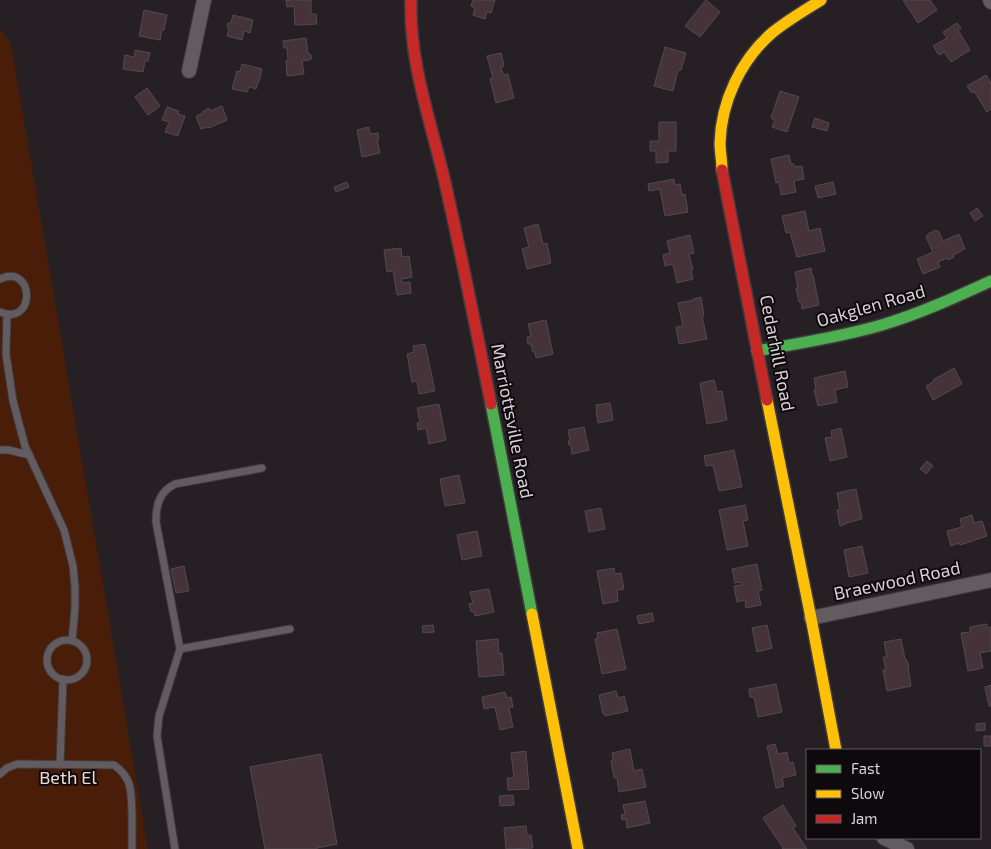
<svg xmlns="http://www.w3.org/2000/svg" width="991" height="849" font-family="'Exo 2',sans-serif">
<style>
.green{fill:#491d08}
.building{fill:#463339;stroke:#514b4e}
.lines{fill:none;stroke-linecap:round;stroke-linejoin:round}
.lane-casing{stroke:#403a3e;stroke-width:9}
.street-casing{stroke:#403a3e;stroke-width:16}
.fast-casing{stroke:#403a3e;stroke-width:14}
.slow-casing{stroke:#403a3e;stroke-width:14}
.jam-casing{stroke:#403a3e;stroke-width:14}
.lane{stroke:#625c60;stroke-width:7}
.street{stroke:#625c60;stroke-width:14}
.fast{stroke:#4caf50;stroke-width:11}
.slow{stroke:#ffc107;stroke-width:11}
.jam{stroke:#c62828;stroke-width:11}
.labels{text-anchor:middle;stroke-width:4;stroke-linejoin:round;paint-order:stroke}
.street-label{font-size:18px;fill:#dad1d7;stroke:#0e090d}
.park-label{font-size:18px;fill:#f1d8ce;stroke:#0e090d}
</style>
<rect width="100%" height="100%" fill="#262025"/>
<path class="green" d="M0 28 11 44 148 849H0Z"/>
<path class="building" d="M286 0H311V14H316L317 24 295 25 294 6 287 7Z
M473 0H495L491 13 487 12 485 19 473 15 475 8 471 6Z
M706 0 720 12 700 37 685 26Z
M903 0H930L937 10 918 23Z
M144 10 167 15 164 30H162L160 40 139 36Z
M233 15 253 20 250 33 244 31 242 40 227 36 229 28 227 27 228 23H231Z
M957 23 961 28 958 30 970 50 951 62 944 52 939 55 933 46 947 38 943 32Z
M306 38 308 53 311 55 312 58 310 60 302 61 304 74 287 76 286 61 288 60 287 48H284L283 41Z
M665 47 686 53 681 70H678L673 91 654 86Z
M135 50 150 53 148 61H145L143 72 123 69 125 55 134 57Z
M501 53 504 66 501 67 503 75 508 74 514 98 496 103 490 79 493 78 487 56Z
M242 64 262 69 259 82H258L256 89 249 87 247 92 232 89 237 71 240 72Z
M986 75 991 83V109L987 112 974 91 972 93 967 86Z
M147 88 160 106 148 115 135 97Z
M780 91 799 97 787 132 772 127 775 120 771 118Z
M222 106 227 120 209 128 208 127 201 129 196 116 203 113V111L209 108 210 111Z
M167 107 179 111 178 114 185 116 178 136 165 132 169 122 162 120Z
M815 118 829 123 827 131 812 127Z
M659 122H676V151H668V162L656 163V151H650V141H659Z
M369 127 370 134 378 133 379 139 377 140 380 153 362 157 357 130Z
M789 155 791 164H794V167L802 166 804 179 794 181 796 192 781 195 779 182 776 183 771 159Z
M674 179 675 185 680 184 682 195 685 194 688 212 665 216 660 189 649 191 648 184Z
M347 182 349 187 336 192 334 187Z
M833 182 836 194 818 198 815 186Z
M977 208 983 216 975 221 970 213Z
M805 211 809 231 820 228 825 251 797 257 790 232 786 233 782 216Z
M538 224 543 244 547 243 551 263 527 269 522 249 529 247 524 228Z
M936 230 939 232 943 241 959 234 965 249 953 255 954 257 948 260 947 258 938 262 940 267 923 274 917 259 933 252 926 237 928 234Z
M690 235 694 253 689 254 693 270H691L693 279 677 283 673 264 665 266 663 255 670 253 667 241Z
M401 248 402 257 409 256 412 277 402 279V283L410 282 411 293 397 295 393 271 387 272 384 250Z
M811 268 812 275H813L819 305 802 309 801 302H799L796 288H798L795 272Z
M701 297 704 316H702L707 339 679 344 676 327 683 326 678 303 694 300 693 299Z
M546 320 553 354 536 358 535 352H533L531 344H528L527 337 531 336 528 324Z
M425 344 435 391 419 394 417 381 412 382 407 354 414 352 413 346Z
M954 368 962 384 933 400 926 386 934 381 933 380Z
M845 371 848 387 835 390 837 402 818 406 814 390H816L814 378Z
M714 380 717 392 722 391 727 420 707 424 700 383Z
M610 403 613 420 598 423 596 411H597L596 405Z
M439 404 446 440 429 444 426 428 418 430 417 423 420 422 417 408Z
M584 427 589 450 572 454 571 445H569L568 441 570 440 568 430Z
M841 428 847 457 830 461 825 438 832 437 831 431Z
M734 450 742 487 719 491 713 465 706 466 704 456Z
M927 461 933 466 926 474 920 469Z
M459 475 465 503 445 506 440 479Z
M856 489 862 519 846 523V524L840 526 837 510 840 509 837 493Z
M745 505 748 520 743 521 748 546 727 550 719 510Z
M601 508 605 529 589 532 585 511Z
M972 515 974 523 982 521 987 536 960 545 959 543 951 546 947 531 962 527 960 519Z
M477 531 482 556 462 560 457 535Z
M862 546 868 573 849 577 844 550Z
M757 564 762 590 758 591 761 605 746 608 745 600 737 602 734 586 742 585 741 582 735 583 732 569Z
M184 566 189 591 176 593 171 569Z
M614 568 615 574 621 573 624 589 617 590 618 601 603 604 597 571Z
M489 589 494 612 475 616 474 611 471 612 469 604 473 603 470 592Z
M652 613 654 621 639 624 637 616Z
M987 624V628L991 627V651L980 653 983 668 968 671 961 633 970 632V627Z
M433 625 434 632 423 633 422 626Z
M767 625 772 648 757 652 752 628Z
M617 629 626 669 602 674 595 639 598 638 597 633Z
M498 639 499 654 502 653 504 675 479 677 476 641Z
M901 639 905 659H906L909 666H908L911 686 887 691 883 670H886L883 657H887L884 642Z
M776 684 782 712 758 717 754 697H750L749 689Z
M991 685V706H989L985 687Z
M616 691 618 698 624 696 628 711 605 716V714H603L599 695Z
M505 692 507 698 511 697 513 707 509 708 513 727 500 730 495 707 484 709 482 697Z
M985 723V730L976 731V724Z
M984 736H991V746H984Z
M775 744 778 754 787 752 789 763 793 762 796 775 782 778 784 786 776 788 767 746Z
M630 749 634 771 642 769 646 787 619 792 617 778H614L611 761 613 760 612 753Z
M526 751 529 789 508 790 507 778H514L511 753Z
M321 754 337 844 317 848V849H265L250 767Z
M513 795 514 805 500 806 499 796Z
M645 801 650 823 627 828 626 819 622 820 621 815 625 814 623 805Z
M783 805 796 826 793 828 807 849H782L783 848 763 818Z
M526 826 527 835H531L533 848 506 849 504 828Z"/>
<g class="lines">
<defs>
<path id="lane" d="M0 279C35 263 36 327 0 312
M7 314 6 354 13 401 25 446 64 530 73 566 75 587V608L72 641
M0 450H9L29 455
M47 660a20 20 0 1 1 40 0a20 20 0 1 1-40 0Z
M180 649 290 629
M60 765 63 679
M0 774 7 768 17 764 114 765C133 778 131 793 132 814 132 825 132 837 132 849
M175 849 157 736 159 716 180 649 156 522C156 505 159 492 175 484L262 468"/>
<path id="street" d="M990 0 991 2
M189 71 204 0
M811 618 991 580
M884 838 907 849"/>
<path id="fast" d="M757 351C799 343 843 337 885 324 921 313 956 297 991 281
M491 404 532 614"/>
<path id="slow" d="M722 170C722 161 720 152 720 143 721 102 741 59 773 32 788 20 805 10 821 0
M767 400 811 618 836 750
M532 614 578 849"/>
<path id="jam" d="M411 0C409 61 430 119 444 178 461 253 476 328 491 404
M722 170 767 400"/>
</defs>
<use href="#lane" class="lane-casing"/>
<use href="#street" class="street-casing"/>
<use href="#fast" class="fast-casing"/>
<use href="#slow" class="slow-casing"/>
<use href="#jam" class="jam-casing"/>
<use href="#lane" class="lane"/>
<use href="#street" class="street"/>
<use href="#fast" class="fast"/>
<use href="#slow" class="slow"/>
<use href="#jam" class="jam"/>
</g>
<g class="labels">
<g class="street-label">
<text transform="translate(871 306) rotate(-16)" y="6">Oakglen Road</text>
<text transform="translate(777 353) rotate(79)" y="6">Cedarhill Road</text>
<text transform="translate(512 421) rotate(79)" y="6">Marriottsville Road</text>
<text transform="translate(897 581) rotate(-12)" y="6">Braewood Road</text>
</g>
<g class="park-label">
<text x="68" y="784">Beth El</text>
</g>
</g>
<rect x="806" y="749" width="175" height="90" fill="#0e090d" stroke="#60595e"/>
<rect x="816" y="765" width="25" height="8" fill="#4caf50" stroke="#60595e"/>
<text x="851" y="774" font-size="15" fill="#dad1d7">Fast</text>
<rect x="816" y="790" width="25" height="8" fill="#ffc107" stroke="#60595e"/>
<text x="851" y="799" font-size="15" fill="#dad1d7">Slow</text>
<rect x="816" y="815" width="25" height="8" fill="#c62828" stroke="#60595e"/>
<text x="851" y="824" font-size="15" fill="#dad1d7">Jam</text>
</svg>
